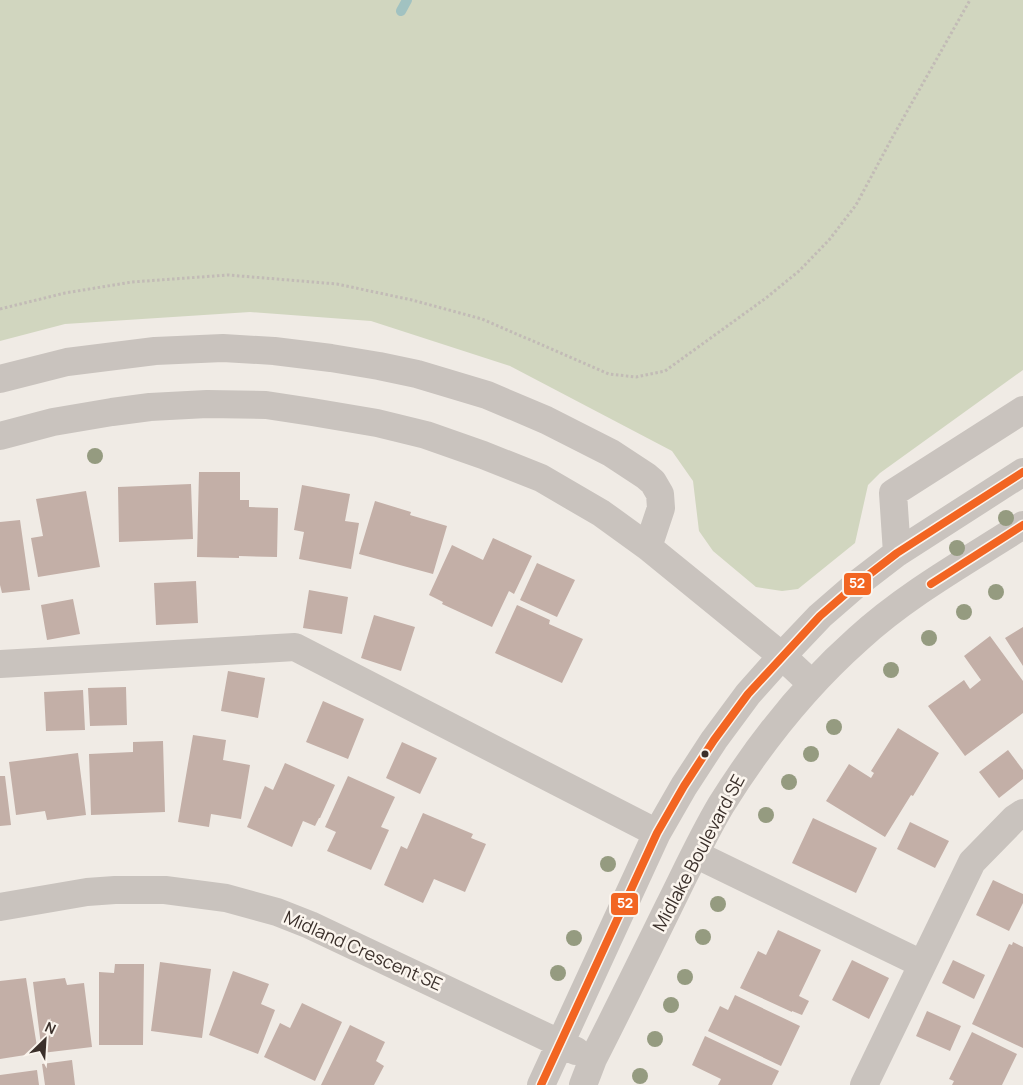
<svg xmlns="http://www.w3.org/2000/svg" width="1023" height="1085" font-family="Manrope,sans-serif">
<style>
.green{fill:#d1d6bf}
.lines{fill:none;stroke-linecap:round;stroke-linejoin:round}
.stream{stroke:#a1c2c1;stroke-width:10}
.building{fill:#c3afa7}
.path{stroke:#c2bbb6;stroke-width:3;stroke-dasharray:2.5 2.5;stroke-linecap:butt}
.minor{stroke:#c9c3be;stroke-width:28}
.bus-1-casing{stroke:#fbf5ee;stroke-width:11}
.bus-1{stroke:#f26522;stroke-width:8}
.tree{fill:#959b80}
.bus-dot{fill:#3b302b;stroke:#fbf5ee;stroke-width:2}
.labels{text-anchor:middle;stroke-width:5;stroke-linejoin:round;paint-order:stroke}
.street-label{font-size:18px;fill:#3b302b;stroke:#fbf5ee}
.line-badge{stroke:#fbf5ee;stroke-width:2}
.badge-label{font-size:14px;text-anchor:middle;font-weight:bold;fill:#fff}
</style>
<rect width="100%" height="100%" fill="#f0ebe5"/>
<path class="green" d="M0 0H1023V370L880 473 868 485 855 543 798 589 782 591 756 587 713 551 699 531 693 481 672 451 510 366 371 321 250 312 65 324 0 341Z"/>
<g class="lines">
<path class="stream" d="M401 11 407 0"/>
</g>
<path class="building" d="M199 472H240V500H249V507L278 508 277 557 239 556V558L197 557Z
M191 484 193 539 119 542 118 487Z
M302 485 350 494 345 521 359 523 351 569 299 559 304 532 294 530Z
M86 491 100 567 38 577 31 538 43 536 36 499Z
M375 501 411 512 410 515 447 526 433 574 359 554Z
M20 520 30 590 2 593 0 585V522Z
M493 538 532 556 514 594 509 591 492 627 442 604 443 602 429 595 452 545 483 560Z
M537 563 575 580 557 617 520 600Z
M196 581 198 623 156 625 154 583Z
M309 590 348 597 342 634 303 628Z
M73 599 80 634 47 640 41 605Z
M517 605 550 620 549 624 583 639 562 683 495 653Z
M374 615 415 627 401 671 361 658Z
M1023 627V666L1005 638Z
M990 636 1023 681V713L965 756 928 706 964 680 970 689 981 680 964 656Z
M228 671 265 678 258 718 221 711Z
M126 687 127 725 90 726 88 688Z
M83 690 85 730 46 731 44 692Z
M323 701 364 719 348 759 306 742Z
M898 728 939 753 913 796 911 795 885 837 826 801 849 764 871 778 874 773 871 771Z
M193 735 226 740 223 760 250 765 241 819 211 814 209 827 178 822Z
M163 741 165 812 91 815 89 754 133 752V742Z
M402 742 437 758 420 794 386 778Z
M1008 750 1023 770V779L999 798 979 772Z
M78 753 86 815 47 820 45 811 16 815 9 762Z
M285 763 335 785 320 818H319L315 826 303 821 292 847 247 827 265 786 273 790Z
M0 776H5L11 825 0 826Z
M348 776 395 797 381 827 389 830 371 870 327 851 336 832 325 827Z
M423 813 473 834 471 838 486 844 465 892 434 879 423 903 384 885 401 846 407 849Z
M813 818 877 848 856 893 792 863Z
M910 822 949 841 935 868 897 849Z
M993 880 1023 894V903L1009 931 976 915Z
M778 930 821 950 799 996 809 1001 802 1015 792 1011V1012L740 988 758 951 766 955Z
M1013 942 1023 947V1048L972 1024 1009 944 1012 945Z
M852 960 889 978 869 1019 832 1000Z
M953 960 985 975 974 999 942 983Z
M160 962 211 969 202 1038 151 1031Z
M115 964H144L143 1045H99V972L114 973Z
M233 971 269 984 261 1004 275 1010 258 1054 209 1035Z
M26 978 38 1053 0 1059V981Z
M65 978 67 985 84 983 92 1047 42 1053 33 982Z
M735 995 800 1026 781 1066 708 1031 720 1006 728 1010Z
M302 1003 342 1022 315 1081 264 1057 280 1023 290 1028Z
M927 1011 961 1026 950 1051 916 1036Z
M350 1025 385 1042 376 1061 384 1066 374 1085H321Z
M972 1032 1017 1054 1002 1085H952L954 1081 949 1079Z
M705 1036 779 1071 772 1085H718L721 1079 692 1065Z
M72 1060 75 1085H45L42 1064Z
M37 1070 39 1085H0V1075Z"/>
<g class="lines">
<path class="path" d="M0 309 65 293 132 282 228 275 337 284 412 300 482 319 609 374 636 377 665 371 766 298 799 271 829 240 856 205 892 138 970 0"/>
<path class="minor" d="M0 379 67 362 155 351 223 348 274 351 331 358 379 366 417 374 487 395 546 420 611 453 646 476 653 482 660 494 661 508 648 547
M0 436 53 422 112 412 150 407 207 404 266 405 312 412 377 423 426 435 483 455 541 478 601 513 648 547 782 656 812 684
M897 553 893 493 1023 410
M0 664 295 647 657 833
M695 854 922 964
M0 907 87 892 115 890H165L226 898 277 912 310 925 576 1051
M541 1085 657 833 684 786 714 740 748 694 782 656 820 616 858 583 897 553 1023 472
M583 1085 593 1059C619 1008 644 957 669 906 686 872 702 837 721 805 759 744 804 687 858 639 907 594 967 561 1023 525
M864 1085 972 862 1014 819 1023 813"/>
<defs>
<path id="bus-1" d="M931 584 1023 525
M541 1085 657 833 684 786 714 740 748 694 820 616 858 583 897 553 1023 472"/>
</defs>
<use href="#bus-1" class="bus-1-casing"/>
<use href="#bus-1" class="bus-1"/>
</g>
<g class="tree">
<circle cx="95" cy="456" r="8"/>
<circle cx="1006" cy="518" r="8"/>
<circle cx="957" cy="548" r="8"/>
<circle cx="996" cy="592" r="8"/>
<circle cx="964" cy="612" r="8"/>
<circle cx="929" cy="638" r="8"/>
<circle cx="891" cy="670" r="8"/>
<circle cx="834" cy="727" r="8"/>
<circle cx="811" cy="754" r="8"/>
<circle cx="789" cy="782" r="8"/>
<circle cx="766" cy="815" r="8"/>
<circle cx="608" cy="864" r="8"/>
<circle cx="718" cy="904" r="8"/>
<circle cx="703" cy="937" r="8"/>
<circle cx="574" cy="938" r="8"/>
<circle cx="558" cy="973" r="8"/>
<circle cx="685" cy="977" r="8"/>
<circle cx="671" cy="1005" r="8"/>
<circle cx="655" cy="1039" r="8"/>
<circle cx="640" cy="1076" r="8"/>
</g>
<circle class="bus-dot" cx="705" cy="754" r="4.5"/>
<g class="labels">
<g class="street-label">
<text transform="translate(699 853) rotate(-62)" y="6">Midlake Boulevard SE</text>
<text transform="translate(363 951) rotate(24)" y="6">Midland Crescent SE</text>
</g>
</g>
<g class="line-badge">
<rect x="843" y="572" width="29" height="24" rx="5" fill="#f26522"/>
<rect x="610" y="892" width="29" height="24" rx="5" fill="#f26522"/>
</g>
<g class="badge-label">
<text x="857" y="588">52</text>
<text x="625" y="908">52</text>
</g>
<g transform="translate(45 1040) rotate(25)" stroke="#fbf5ee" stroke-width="4" paint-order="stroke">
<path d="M0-4L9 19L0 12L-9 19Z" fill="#3b302b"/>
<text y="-8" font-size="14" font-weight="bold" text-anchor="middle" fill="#3b302b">N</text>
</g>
</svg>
